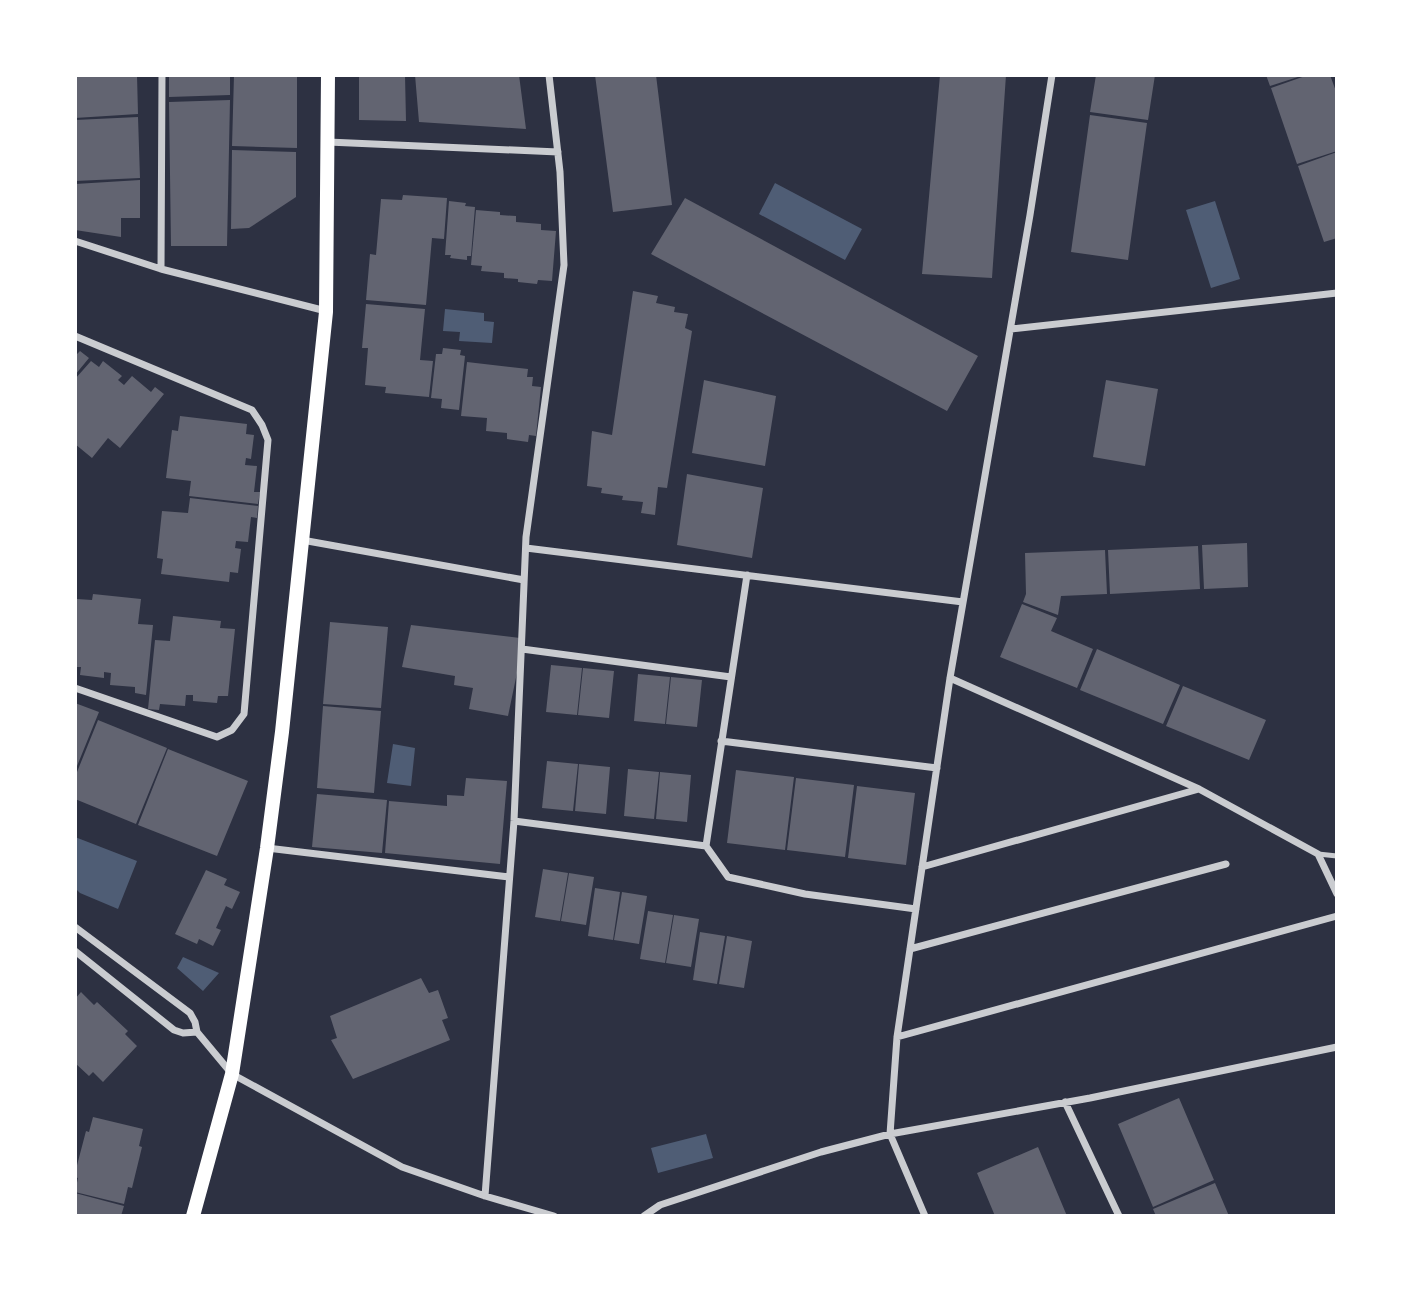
<svg xmlns="http://www.w3.org/2000/svg" width="1412" height="1291" font-family="Barlow,sans-serif">
<style>
.water{fill:#4f5d75}
.building{fill:#626471}
.lines{fill:none;stroke-linecap:round;stroke-linejoin:round}
.service{stroke:#caccd0;stroke-width:5}
.minor{stroke:#caccd0;stroke-width:7}
.secondary{stroke:#fff;stroke-width:14}
</style>
<rect width="100%" height="100%" fill="#2d3142"/>
<path class="water" d="M775 183 862 229 845 260 759 214Z
M1215 201 1240 279 1211 288 1186 210Z
M445 309 484 313V321L494 322 492 343 459 341 460 332 443 331Z
M393 744 415 748 411 786 387 783Z
M75 837 137 861 118 909 80 893 75 888Z
M183 957 219 973 203 991 177 968Z
M706 1134 713 1158 658 1173 651 1148Z"/>
<path class="building" d="M137 75 138 114 75 118V76Z
M169 75H230V95L169 97Z
M234 75H297V148L232 146Z
M359 75H405L406 121 359 120Z
M415 75H519L526 129 419 122Z
M595 75H656L672 205 613 212Z
M940 75H1006L992 278 922 274Z
M1096 75H1155L1148 120 1090 112Z
M1266 75H1301V76L1270 86Z
M1308 75H1330L1337 94V151L1297 164 1271 88Z
M230 100 227 246H171L169 102Z
M1090 115 1147 123 1128 260 1071 252Z
M138 117 140 178 75 181V120Z
M232 150 296 152V197L249 228 231 229Z
M1337 152V238L1324 242 1298 166Z
M140 180V218H121V237L75 230V184Z
M403 195 447 198 444 239 432 238 426 305 366 300 370 254 376 255 381 199 402 200Z
M685 198 978 356 947 411 651 254Z
M449 201 466 203 465 206 475 207 471 256H467V260L450 258 451 255H445Z
M476 210 500 212V215L516 216V222L541 224V230L556 231 552 281 538 280 537 284 518 282V279L504 278V273L481 271 482 266 471 265Z
M633 291 658 296 656 303 675 307 674 312 688 314 685 328 692 331 667 488 658 487 655 515 641 513 643 502 622 500 623 496 601 493 602 488 587 486 592 431 612 435Z
M366 304 425 309 420 360 433 361 429 397 385 393 386 387 365 385 368 348H362Z
M443 348 461 350 460 355 465 356 459 410 441 408 442 399 431 398 436 354H442Z
M80 351 89 358 75 375V356Z
M91 361 99 367 103 361 122 376 118 380 124 385 132 376 151 392 155 387 164 394 120 448 108 438 92 458 75 444V379Z
M467 362 528 369 527 377H533L532 386 541 387 536 436 529 435 528 442 507 439V433L486 431 487 418 461 416Z
M704 380 776 396 765 466 692 453Z
M1106 380 1158 389 1145 466 1093 457Z
M180 416 247 424 246 434 254 435 251 459 246 458 245 465 257 466 254 492H260L258 504 189 496 191 481 166 478 172 430 178 431Z
M687 474 763 488 752 558 677 545Z
M190 498 258 506 257 518 251 517 248 542 236 541 235 548 241 549 238 573 230 572 229 582 161 574 163 559 157 558 162 511 188 513Z
M1247 543 1248 587 1204 589 1202 545Z
M1198 546 1200 589 1110 594 1108 550Z
M1105 550 1107 594 1061 596 1058 615 1023 602 1026 594 1025 553Z
M93 594 141 599 138 624 153 625 146 695 135 693V687L110 685 111 673 104 672V678L80 675 81 667H75V620L77 599 92 600Z
M1022 604 1057 618 1051 631 1093 649 1077 688 1000 657Z
M173 616 221 621 220 628 235 629 228 696H218L217 703 193 701V695H186L185 706 160 704 159 710 148 709 155 640 170 641Z
M330 622 388 627 381 708 323 704Z
M411 625 520 638 522 649 508 716 469 709 473 688 454 685 455 676 402 667Z
M1097 649 1180 685 1163 724 1080 690Z
M551 665 582 668 577 715 546 712Z
M583 668 614 671 609 718 578 715Z
M638 674 670 677 665 724 634 721Z
M671 677 702 680 697 727 666 724Z
M1183 686 1266 720 1249 760 1166 726Z
M75 703 99 712 75 771Z
M323 706 381 711 374 793 317 788Z
M98 720 167 748 136 824 75 799V777Z
M168 749 248 781 217 856 138 825Z
M547 761 578 764 573 811 542 808Z
M579 764 610 767 606 814 575 811Z
M628 769 659 772 654 819 624 816Z
M736 770 794 777 785 850 727 843Z
M660 772 691 775 687 822 656 819Z
M466 778 507 781 500 864 385 853 389 801 447 806V795L464 796Z
M796 778 854 785 845 857 787 850Z
M857 786 915 793 906 865 848 858Z
M317 794 387 800 382 853 312 847Z
M543 869 568 873 560 921 535 917Z
M206 870 227 879 224 885 240 892 232 909 226 906 216 928 221 930 213 946 199 939 197 944 175 934Z
M569 873 594 877 586 925 561 921Z
M595 888 620 892 613 940 588 936Z
M622 892 647 896 639 944 614 940Z
M648 911 673 915 665 963 640 959Z
M674 915 699 919 691 967 666 963Z
M700 932 725 936 717 984 693 980Z
M727 936 752 941 744 988 719 984Z
M421 978 429 993 438 990 448 1018 442 1020 450 1040 353 1079 331 1040 337 1038 330 1016Z
M81 992 94 1005 97 1002 128 1031 125 1034 137 1046 103 1082 93 1072 89 1076 75 1063V999Z
M1179 1098 1214 1180 1153 1207 1118 1124Z
M93 1117 143 1129 139 1146 142 1147 132 1188 128 1187 124 1204 75 1192 78 1178 75 1177V1173L86 1131 89 1132Z
M1038 1147 1067 1216H995L977 1173Z
M1215 1183 1229 1216H1156L1153 1209Z
M75 1193 124 1206 121 1216H75Z"/>
<g class="lines">
<path class="service" d="M1318 854 1337 856"/>
<path class="minor" d="M328 142 558 152
M75 241 161 269 326 311
M161 269 162 75
M1011 329 1337 293
M75 336 252 410 262 425 268 440 244 714 232 730 217 737 75 688
M302 540 524 580
M526 548 963 602
M522 649 731 677
M950 678 1199 789 1318 854 1337 894
M721 741 937 768
M514 821 706 846 728 877 805 894 916 909
M706 846 747 575
M267 848 509 877
M922 867 1199 789
M75 927 190 1013 195 1022 197 1032 232 1074 402 1167 485 1196 554 1216
M910 949 1226 864
M75 951 174 1030 183 1033 197 1032
M897 1037 1337 916
M1065 1102 1119 1216
M485 1196 514 821 526 537 564 265 560 172 549 75
M644 1216 660 1205 821 1152 890 1134 1090 1098 1337 1047
M925 1216 890 1134 897 1037 950 678 1030 215 1052 75"/>
<path class="secondary" d="M193 1216 232 1074 267 848 282 732 326 312 328 75"/>
</g>
<rect width="1412" height="1291" fill="none" stroke="#ffffff" stroke-width="154"/>
</svg>
